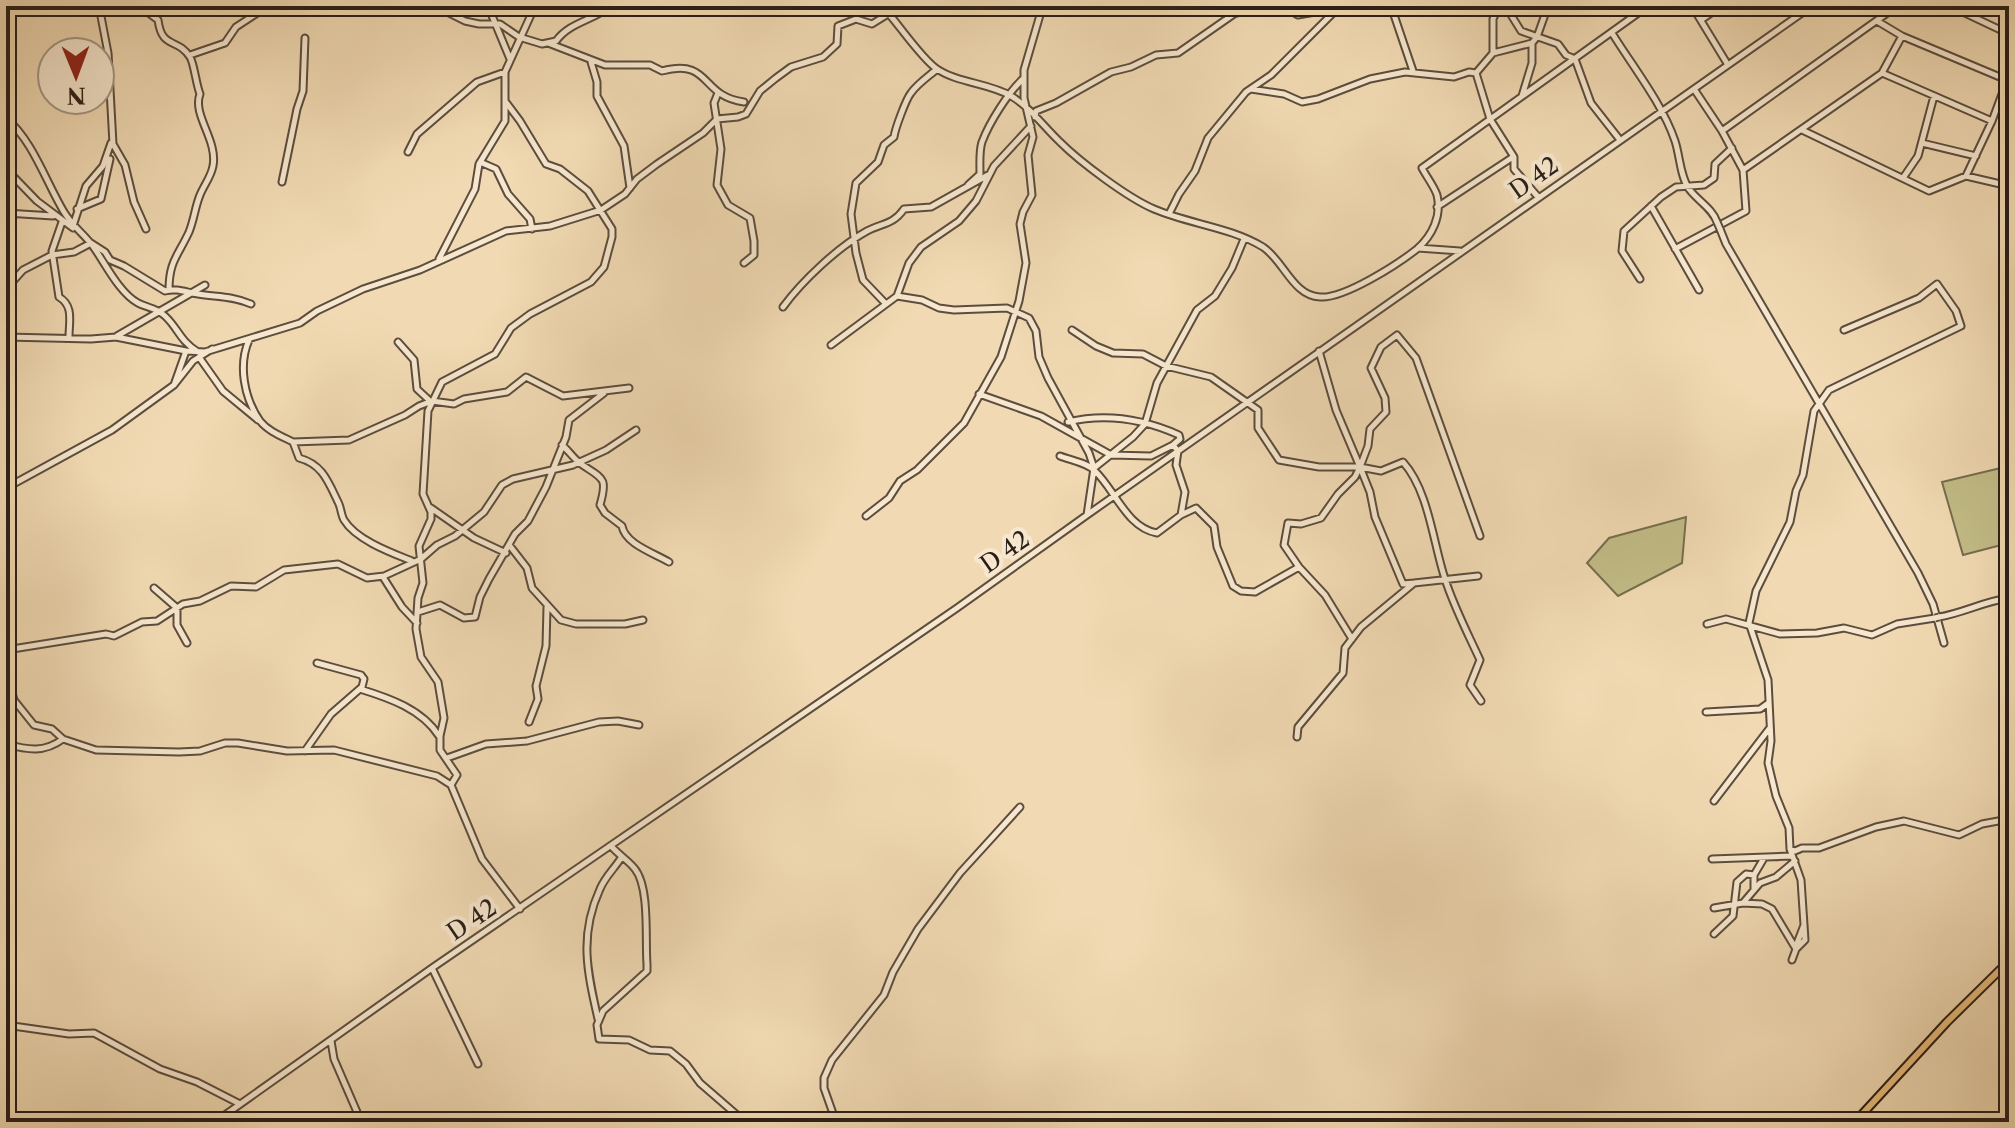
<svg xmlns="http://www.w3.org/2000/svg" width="2015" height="1128" font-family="'Libre Caslon Text',serif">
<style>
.green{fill:#c2bd87;stroke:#766e4f;stroke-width:2}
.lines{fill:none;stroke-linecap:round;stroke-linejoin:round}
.minor-casing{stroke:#5c4d3e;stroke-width:9}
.major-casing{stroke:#2a1e17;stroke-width:10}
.minor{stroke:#f6e7ce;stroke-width:5}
.major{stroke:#e8bd7a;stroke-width:6}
.minor-bridge-casing{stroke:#5c4d3e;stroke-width:9;stroke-linecap:butt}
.minor-bridge{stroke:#f6e7ce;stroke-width:5}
.labels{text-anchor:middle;stroke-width:8;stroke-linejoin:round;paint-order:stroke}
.street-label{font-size:24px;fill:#2a1e17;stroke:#f6e7ce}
</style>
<rect width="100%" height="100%" fill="#f1dab3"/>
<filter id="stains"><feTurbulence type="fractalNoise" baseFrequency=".0025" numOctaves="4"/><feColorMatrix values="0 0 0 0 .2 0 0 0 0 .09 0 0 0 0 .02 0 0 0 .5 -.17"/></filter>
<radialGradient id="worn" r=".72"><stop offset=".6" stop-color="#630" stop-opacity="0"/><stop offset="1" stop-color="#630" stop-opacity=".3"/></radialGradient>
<path class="green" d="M2009 466V543L1963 555 1942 482Z
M1686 517 1682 563 1618 596 1587 563 1609 538Z"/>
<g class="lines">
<defs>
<path id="minor" d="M99 6 108 53 113 144 125 165 134 202 146 229
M139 6 158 20C162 50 177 37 190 57 194 63 196 84 200 94 192 115 218 140 213 166 211 177 204 185 200 195 195 207 194 220 189 232 178 256 169 261 169 290
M435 6 465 21 479 24H500L519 37 542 44 556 41C570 22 592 21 611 6
M488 6 510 59
M885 6 889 14C901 28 923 60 937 69 958 83 989 83 1011 96 1030 107 1044 127 1060 142 1080 162 1128 198 1154 209 1189 224 1230 227 1263 247 1284 261 1293 296 1320 297 1344 299 1398 264 1417 249 1432 236 1442 216 1437 195 1434 186 1426 176 1422 168L1648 6
M1282 6 1298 15 1315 12 1331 13
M1391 6 1413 71
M1499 6 1493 19V53L1476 73 1490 119 1514 157V169L1538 197
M1502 6 1508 10 1521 31 1558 44 1566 55 1575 59 1591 103 1620 140
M1692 6 1728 65
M1950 6 2009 34
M6 14 21 6
M1227 19 1231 6
M1701 20 1721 6
M1877 21 1902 36
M1612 33C1633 67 1662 103 1675 141 1680 156 1680 176 1689 189 1698 201 1712 208 1717 222
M548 43 605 65H650L662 71C712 58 699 96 744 102
M1493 53 1532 43
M190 55 225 43 236 27 268 6
M591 62 597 82V96L624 146 630 188
M1882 73 1992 121 2009 75
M1251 89 1284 94 1302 102 1318 99 1370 79 1405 72 1454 77 1469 72 1476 73
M718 93 714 103 721 149 717 185 728 205 750 218 754 241V255L744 263
M1522 96 1532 63V43L1537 37 1548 6
M1035 117 1036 111 1056 103 1111 72 1131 67 1156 55 1178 53 1234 14 1254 6
M6 118C33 141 46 182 64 212 74 228 82 232 92 245 104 261 119 293 138 303 147 308 155 307 165 316 178 328 180 341 198 352
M1802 130 1929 191 1966 176 2009 186
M1722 131 1897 6
M1922 143 1976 156
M408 152 417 134 477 82 505 72
M480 162 496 169 508 194 530 219 532 229
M6 169 37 201 73 228
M1743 170 1882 73 1902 36 2007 80
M1966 176 1992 121
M1903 178 1918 156 1934 96
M282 182 297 109 303 91 305 38
M968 185 980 174C980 164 979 151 982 142 989 123 1009 91 1024 78
M1651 206 1699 290
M1437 207 1513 157
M77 209 101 199 110 159
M6 213 53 216
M1169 214 1179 194 1195 171 1208 138 1246 92 1271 75 1340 6
M62 222 52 251 59 297C74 306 69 321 69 337
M73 226 86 186 103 166 111 143
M1720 229 1726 244 1918 573 1933 604 1944 643
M1418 248 1460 251
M1675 249 1746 211 1743 170 1722 131 1694 89
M439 259 475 189 479 164 505 121V102
M1640 279 1622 251 1624 231 1661 197 1676 187 1704 185 1714 178 1715 164 1732 148
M6 289 23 270 52 255 74 252 91 243 105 252 110 260 124 266 165 291C177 288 185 292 198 294 216 297 233 296 251 304
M897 296 922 300 939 308 954 310 1007 308 1029 318 1036 331 1039 357 1048 378 1089 453 1094 468 1087 515
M886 304 863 280 856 253 851 214 856 183 878 162 884 145 894 137C895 129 906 99 911 93 917 84 929 76 937 69
M783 307C802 281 838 247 867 231 882 223 893 225 904 209L931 207 988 175
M1072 330 1096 346 1113 353 1143 354 1166 366 1211 377 1258 410V428L1279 460 1319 467H1360L1336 410 1319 351
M117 336 205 285
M6 337 91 339 116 337 186 351
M249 340C238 365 244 398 260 421 268 431 281 436 293 442L299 458C322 464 328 481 338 502 341 507 341 515 344 520 356 540 392 553 412 561
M398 342 414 360 417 389 430 401
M831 345 897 296 909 263 921 247 959 221 976 201 994 166 1031 126
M212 349 193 361 174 385 186 351 205 352 300 323 317 311 363 289 420 270 506 231 550 226 601 210 625 194 637 179 657 164 703 133 717 119 738 117 746 114 760 91 776 78 791 67 823 57 837 44 838 26 856 19 872 24 901 6
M199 357 223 391 258 420
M979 394 1041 416 1111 455 1151 456 1173 445 1178 451 1176 465 1185 492 1181 515 1157 533C1127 528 1115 490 1095 471 1088 463 1070 460 1060 456
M1068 422C1106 413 1143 419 1179 435L1180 439 1173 445
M293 442 349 440 405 415 419 406 432 401 454 404 464 399 507 392 526 377 563 396 629 388
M562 445C569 451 574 459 581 464 603 479 608 477 600 505L605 513 622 526C625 544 654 553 669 562
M1094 468 1133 437 1145 424 1157 383 1197 310 1215 296 1232 268 1244 239
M6 488 112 430 174 385
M431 508 474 538 506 553
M1181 515 1196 508 1214 526 1217 547 1233 586 1241 591 1255 592 1299 567 1284 545 1288 523 1301 524 1321 518 1338 494 1355 477 1360 467 1370 492 1375 517 1403 584 1414 583
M866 516 889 498 900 481 917 470 964 423 1001 357 1019 301 1026 263 1020 224 1023 212 1032 195 1028 155 1033 137 1024 98V70L1040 15 1047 6
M1480 536 1416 358 1397 335 1381 347 1371 368 1385 398 1386 412 1370 429 1368 446 1360 467 1381 471 1403 462C1429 491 1433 543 1445 579 1454 607 1468 634 1480 660L1470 685 1481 701
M510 546 527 568 532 588 561 620 576 624H625L643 620
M1299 567 1325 595 1352 639
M383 577 402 607 417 623
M154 588 177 608V625L187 643
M418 612 440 605 464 618 475 617 480 597 489 579 515 534 528 521 546 487 566 437 569 420 604 393
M1939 617C1963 613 1985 601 2009 598
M1707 624 1726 619 1780 634 1817 633 1844 628 1872 635 1897 624 1935 618
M6 650 106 634 114 636 142 622 157 621 183 604 200 601 231 586 256 587 284 570 338 564 367 578 384 576 421 559 437 545 455 536 484 512 502 485 513 479 573 465 606 450 636 430
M6 671 14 700 34 725 52 729 63 739 96 750 179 752 200 751 225 743H238L287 751 334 750 437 776 451 785 482 859 520 909
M360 689C389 698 422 709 439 736
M1706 712 1760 709 1767 704
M529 722 538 699 536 686 546 646 547 607
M1297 737 1298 727 1343 673 1345 648 1361 627 1414 583 1478 576
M6 744C28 750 44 753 63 739
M305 751 331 714 362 687 364 679 361 675 317 663
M447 758 486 744 527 741 599 722 618 721 639 725
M451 785 457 775 440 750V736L444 718 438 682 421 657 416 629 418 598 423 583 419 546 431 519V512L423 494 428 411 442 382 495 354 511 328 530 314 591 282 604 267 612 237V229L588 191 560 169 546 164 520 121 505 101V72L535 6
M1714 801 1769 729
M612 847C619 855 629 861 635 869 650 888 645 940 647 964V971L603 1011 597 1025 599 1039 629 1040 650 1050 670 1051 686 1064 700 1083 745 1122
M1790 849 1795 851 1802 848H1819L1876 827 1904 821 1959 835 1982 824 2009 819
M1712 859 1792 856
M1754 889V875L1764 858
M1743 903 1762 904 1772 909 1796 949
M1714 908 1743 903 1760 883 1776 877 1795 861
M1714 934 1733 916 1737 882 1746 874 1754 875
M1796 946 1804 925
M1792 960 1796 949 1805 940 1801 880 1790 849 1789 828 1776 796 1768 763 1771 741 1768 680 1749 623 1756 591 1790 522 1796 491 1803 475 1814 411 1829 390 1961 326 1956 311 1937 284 1919 298 1844 330
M432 968 478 1064
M598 1019C587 971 579 935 600 889 605 877 614 869 621 858
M6 1025 69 1034 94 1033 160 1069 197 1082 240 1104
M331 1041 334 1059 357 1112
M215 1122 432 968 957 608 1087 515 1812 6
M836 1122 824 1088V1078L832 1060 884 995 893 972 918 929 960 873 1020 807"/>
<path id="major" d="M1855 1122 1947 1022 2009 961"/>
</defs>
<use href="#minor" class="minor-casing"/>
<use href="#major" class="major-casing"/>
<use href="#minor" class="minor"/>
<use href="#major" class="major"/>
<defs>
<path id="minor-bridge" d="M1717 222 1720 229
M1935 618 1939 617"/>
</defs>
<use href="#minor-bridge" class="minor-bridge-casing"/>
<use href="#minor-bridge" class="minor-bridge"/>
</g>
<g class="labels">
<g class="street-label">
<text transform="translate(1534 178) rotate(-35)" y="8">D 42</text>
<text transform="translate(1005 552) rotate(-35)" y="8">D 42</text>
<text transform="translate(472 920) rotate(-34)" y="8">D 42</text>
</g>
</g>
<rect width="2015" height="1128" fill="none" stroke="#f1dab3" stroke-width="32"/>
<rect x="8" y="8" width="1999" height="1112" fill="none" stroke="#2a1e17" stroke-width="4"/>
<rect x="16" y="16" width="1983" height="1096" fill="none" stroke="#2a1e17" stroke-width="2"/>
<g transform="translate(76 76) rotate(179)"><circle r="38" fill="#f6e7ce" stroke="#a49785" stroke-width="2"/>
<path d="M0-6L14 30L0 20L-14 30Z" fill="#8f2418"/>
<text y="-12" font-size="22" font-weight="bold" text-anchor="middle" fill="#2a1e17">N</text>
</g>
<rect width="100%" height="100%" filter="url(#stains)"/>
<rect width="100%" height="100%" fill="url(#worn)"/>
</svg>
